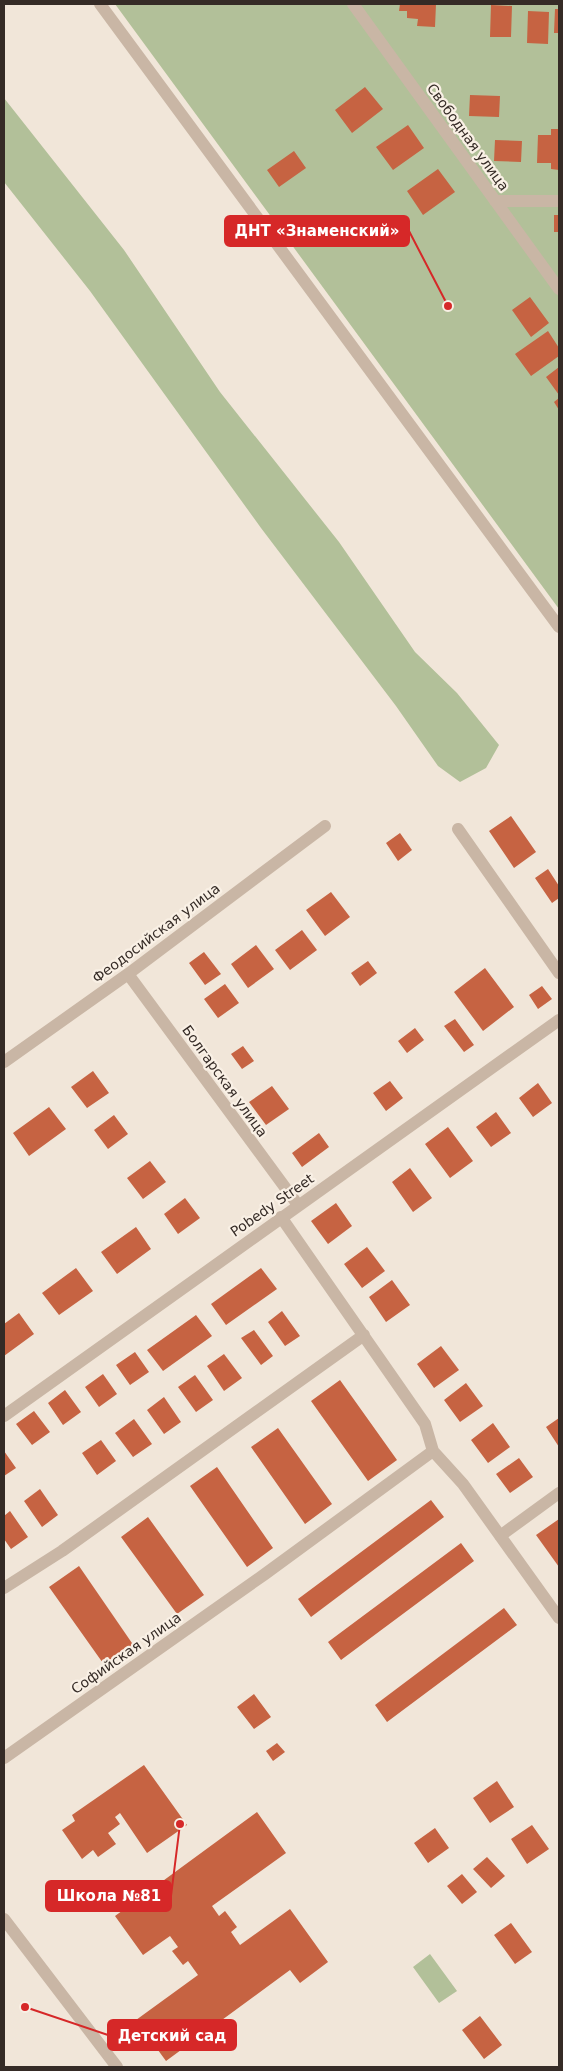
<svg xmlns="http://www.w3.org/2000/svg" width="563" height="2071" font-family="'DejaVu Sans',sans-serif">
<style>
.green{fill:#b2c099}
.building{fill:#c66342}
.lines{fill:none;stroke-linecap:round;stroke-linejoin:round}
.minor{stroke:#c9b6a5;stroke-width:12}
.labels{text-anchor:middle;stroke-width:4.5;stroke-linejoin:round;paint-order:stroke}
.street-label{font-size:14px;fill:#352b26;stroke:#f9f0e5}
.leader{fill:none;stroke:#d62828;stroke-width:2}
.callout-dot{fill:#d62828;stroke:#f9f0e5;stroke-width:2}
.callout{fill:#d62828;stroke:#d62828;stroke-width:2}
.callout-label{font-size:15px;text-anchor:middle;font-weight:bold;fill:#fff}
</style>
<rect width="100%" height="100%" fill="#f1e6d9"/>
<path class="green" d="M115 4H559V609Z
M4 98 124 250 220 392 339 542 415 652 457 693 499 745 486 768 460 782 438 766 396 706 261 528 90 291 4 182Z
M430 1954 457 1991 439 2003 413 1967Z"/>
<path class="building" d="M400 4H436L435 27 417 26 418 19 407 18V11H399Z
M491 5 512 6 511 37H490Z
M555 9H559V33H554Z
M528 11 549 12 548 44 527 43Z
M365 87 383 109 352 133 335 110Z
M470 95 500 96 499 117 469 116Z
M408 125 424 148 393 170 376 147Z
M551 129H559V170L551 169V163H537L538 135H551Z
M495 140 522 141 521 162 494 161Z
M294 151 306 168 279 187 267 170Z
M438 169 455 192 423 215 407 191Z
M554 215H559V232H554Z
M530 297 549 323 531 337 512 310Z
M548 331 559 348V356L531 376 515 354Z
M559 367V395L546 377Z
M559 398V410L554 402Z
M511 816 536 852 514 868 489 831Z
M400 833 412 850 398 861 386 843Z
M548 869 559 886V898L552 903 535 878Z
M331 892 350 917 325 936 306 910Z
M302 930 317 950 290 970 275 950Z
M256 945 274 969 248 988 231 964Z
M204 952 221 974 205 985 189 963Z
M368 961 377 973 360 986 351 973Z
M485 968 514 1007 483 1031 454 992Z
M225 984 239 1003 218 1018 204 999Z
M542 986 552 999 538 1009 529 995Z
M455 1019 474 1045 464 1052 444 1026Z
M415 1028 424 1040 407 1053 398 1041Z
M243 1046 254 1061 242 1069 231 1054Z
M93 1071 109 1093 87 1108 71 1087Z
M390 1081 403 1098 386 1111 373 1093Z
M538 1083 552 1103 533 1117 519 1098Z
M272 1086 289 1109 266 1125 249 1102Z
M49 1107 66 1129 29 1156 13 1133Z
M496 1112 511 1133 491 1147 476 1127Z
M114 1115 128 1134 108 1149 94 1130Z
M448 1127 473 1161 450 1178 425 1144Z
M319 1133 329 1147 302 1167 292 1153Z
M150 1161 166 1182 143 1199 127 1178Z
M410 1168 432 1198 413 1212 392 1182Z
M185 1198 200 1218 178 1234 164 1214Z
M336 1203 352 1226 328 1244 311 1221Z
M136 1227 151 1249 117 1274 101 1252Z
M367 1247 385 1271 362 1288 344 1264Z
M76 1268 93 1291 59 1315 42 1293Z
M261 1268 277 1289 226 1325 211 1304Z
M392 1280 410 1305 386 1322 369 1297Z
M282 1311 300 1336 285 1346 268 1322Z
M19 1313 34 1334 4 1356V1324Z
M196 1315 212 1336 163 1371 147 1350Z
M254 1330 273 1356 261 1365 241 1338Z
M441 1346 459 1370 434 1388 417 1364Z
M135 1352 149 1372 130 1385 116 1365Z
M224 1354 242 1378 224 1391 207 1366Z
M103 1374 117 1394 99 1407 85 1387Z
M195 1375 213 1400 196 1412 178 1387Z
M340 1380 397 1460 368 1481 311 1401Z
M466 1383 483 1406 460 1422 444 1400Z
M65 1390 81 1412 63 1425 48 1403Z
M164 1397 181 1422 164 1434 147 1410Z
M34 1411 50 1432 32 1445 16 1424Z
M559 1418V1447L546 1427Z
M134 1419 152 1444 133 1457 115 1433Z
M493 1423 510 1447 488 1463 471 1440Z
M278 1428 332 1504 305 1524 251 1447Z
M101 1440 116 1461 97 1475 82 1453Z
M4 1451 16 1468 4 1476Z
M519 1458 533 1477 510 1493 496 1474Z
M217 1467 273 1548 247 1567 190 1486Z
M40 1489 58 1515 42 1527 24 1501Z
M431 1500 444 1517 311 1617 298 1599Z
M10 1511 28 1537 11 1549 4 1539V1516Z
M148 1517 204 1595 177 1614 121 1537Z
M559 1519V1567L536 1535Z
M461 1543 474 1561 341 1660 328 1642Z
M79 1566 134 1646 105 1666 49 1587Z
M504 1608 517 1625 387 1722 375 1705Z
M254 1694 271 1717 254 1729 237 1707Z
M277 1743 285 1752 273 1761 266 1751Z
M144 1765 187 1825 147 1853 120 1813 115 1817 120 1824 108 1833 116 1844 98 1857 93 1850 82 1859 62 1830 75 1821 72 1815Z
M497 1781 514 1807 490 1823 473 1798Z
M257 1812 286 1853 212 1906 219 1916 225 1911 237 1927 231 1932 240 1945 290 1909 328 1962 300 1983 290 1970 166 2061 136 2020 198 1975 188 1961 183 1965 172 1951 178 1947 170 1936 143 1955 115 1916Z
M532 1825 549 1849 527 1864 511 1839Z
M435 1828 449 1848 428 1863 414 1843Z
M487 1857 505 1876 491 1888 473 1869Z
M462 1874 477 1892 462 1904 447 1886Z
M511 1923 532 1952 515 1964 494 1935Z
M480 2016 502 2045 484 2059 462 2030Z"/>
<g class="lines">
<path class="minor" d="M100 4 559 627
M353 4 559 289
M495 201H559
M458 829 559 973
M128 974 298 1205
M4 1062 128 974 325 826
M281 1217 425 1424 433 1451 463 1484 559 1618
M4 1416 559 1020
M500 1536 559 1493
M4 1588 62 1551 364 1335
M4 1758 265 1574 433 1451
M4 1919 117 2067"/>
</g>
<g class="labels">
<g class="street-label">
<text transform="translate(468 137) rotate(54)" y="5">Свободная улица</text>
<text transform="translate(156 933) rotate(-37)" y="5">Феодосийская улица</text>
<text transform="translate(225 1081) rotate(54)" y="5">Болгарская улица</text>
<text transform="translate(272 1205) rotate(-35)" y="5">Pobedy Street</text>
<text transform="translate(126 1653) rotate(-35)" y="5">Софийская улица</text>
</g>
</g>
<path class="leader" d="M448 306L409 231M180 1824L171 1896M25 2007L108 2035"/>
<g class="callout-dot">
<circle cx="448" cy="306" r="5"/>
<circle cx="180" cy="1824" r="5"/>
<circle cx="25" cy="2007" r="5"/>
</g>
<g class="callout">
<rect x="225" y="216" width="184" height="30" rx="5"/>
<rect x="46" y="1881" width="125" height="30" rx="5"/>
<rect x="108" y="2020" width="128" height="30" rx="5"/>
</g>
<g class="callout-label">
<text x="317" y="236">ДНТ «Знаменский»</text>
<text x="109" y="1901">Школа №81</text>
<text x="172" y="2041">Детский сад</text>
</g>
<rect width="563" height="2071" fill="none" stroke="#352b26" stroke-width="10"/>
</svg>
